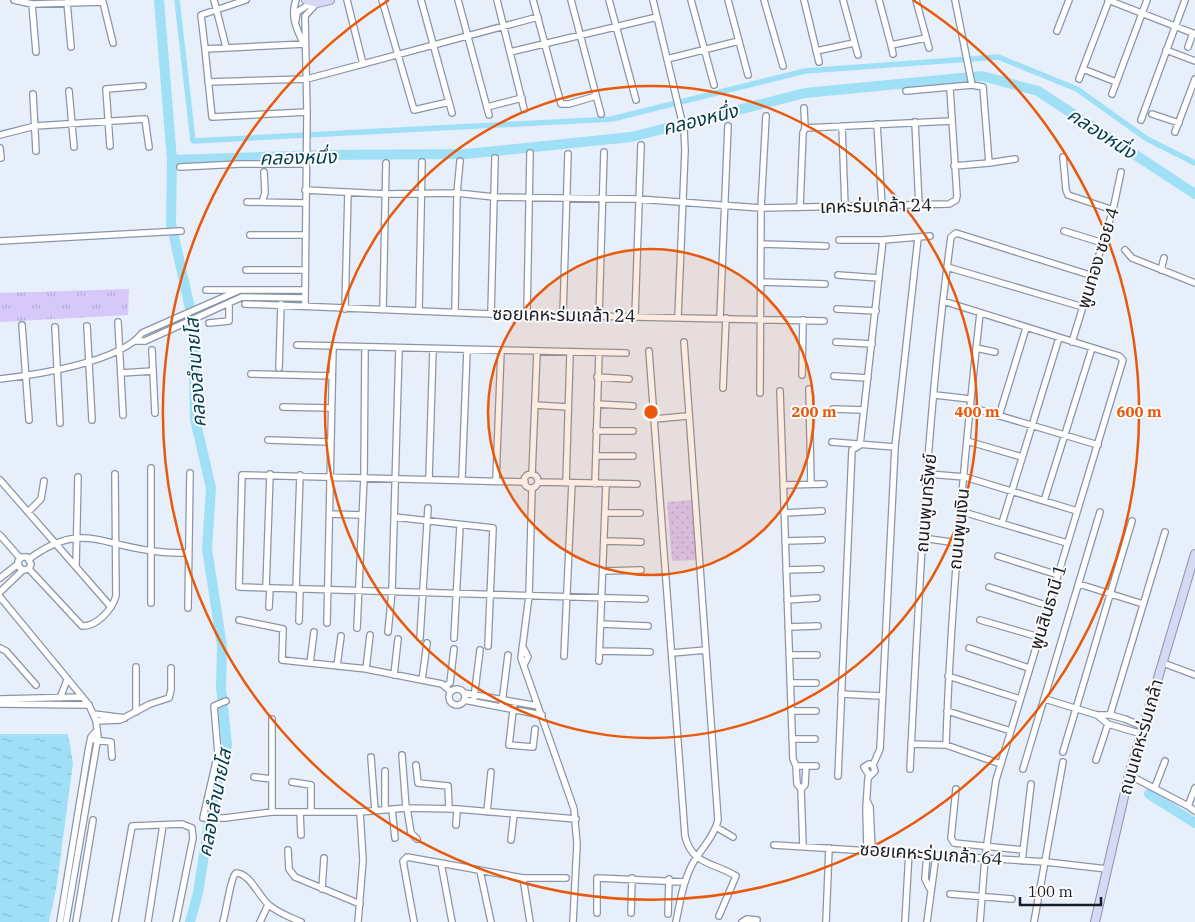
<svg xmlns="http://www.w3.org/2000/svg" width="1195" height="922" font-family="'IBM Plex Serif','Noto Sans Thai',serif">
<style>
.grass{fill:url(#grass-tufts)}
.park{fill:url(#park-dots)}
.water{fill:url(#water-ripples)}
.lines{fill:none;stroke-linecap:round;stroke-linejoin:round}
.canal{stroke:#9fe0f6;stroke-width:5.5}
.river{stroke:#9fe0f6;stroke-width:10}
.street-casing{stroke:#8a95a8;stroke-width:8}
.secondary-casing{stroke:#8a95a8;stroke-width:10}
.street{stroke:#fff;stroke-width:5.5}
.secondary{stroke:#d6d8f4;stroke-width:8}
.ring{fill:none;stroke:#e8590c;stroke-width:2.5}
.labels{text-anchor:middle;stroke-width:4;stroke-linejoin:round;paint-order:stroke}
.street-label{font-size:18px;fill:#191d24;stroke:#fbfbfb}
.water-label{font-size:19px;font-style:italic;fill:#003b4b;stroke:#fbfbfb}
.centre{fill:#e8590c;stroke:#fbfbfb;stroke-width:2.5}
.ring-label{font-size:15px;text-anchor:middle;font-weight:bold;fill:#e8590c;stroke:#fbfbfb;stroke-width:4;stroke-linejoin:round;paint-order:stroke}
</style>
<defs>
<pattern id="grass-tufts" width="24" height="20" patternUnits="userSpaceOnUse" patternTransform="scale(1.25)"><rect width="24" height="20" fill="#d6c9f9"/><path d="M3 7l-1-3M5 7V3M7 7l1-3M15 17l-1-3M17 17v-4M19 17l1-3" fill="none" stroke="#b7acd5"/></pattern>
<pattern id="park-dots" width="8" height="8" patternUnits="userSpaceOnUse" patternTransform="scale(1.25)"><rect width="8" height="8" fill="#d6c9f9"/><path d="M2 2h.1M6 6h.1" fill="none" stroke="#b7acd5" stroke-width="1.8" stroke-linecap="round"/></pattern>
<pattern id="water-ripples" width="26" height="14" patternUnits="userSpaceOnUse" patternTransform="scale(1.25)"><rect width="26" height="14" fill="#9fe0f6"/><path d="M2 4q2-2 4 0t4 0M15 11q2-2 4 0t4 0" fill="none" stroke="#88c0d3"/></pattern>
</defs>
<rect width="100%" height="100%" fill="#e7effb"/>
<path class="grass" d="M129 289 128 315 0 322V293Z"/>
<path class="park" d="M693 500 697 560 672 561 667 502Z"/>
<path class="water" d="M0 734H68L73 763 57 884 49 922H0Z"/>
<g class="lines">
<path class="canal" d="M177 0 193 141 612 119 805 71 998 57 1077 89 1147 139 1195 163"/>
<path class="river" d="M159 0 172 160 171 223 193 322 195 419 211 488 207 549 222 646 221 688 227 745 211 809 198 893 190 922
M172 160 323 155 466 154 631 137 805 93 982 76 1038 91 1195 194
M1149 794 1195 823"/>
<defs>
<path id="street" d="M14 0 32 4 103 2 113 43
M214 0 226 47
M296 0C290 16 297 30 304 45
M347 0 363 64
M382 0 414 110 449 102
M421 0 452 113
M458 0 489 115
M497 0 524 109
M533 0 561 104H569L596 96
M571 0 601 114
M609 0 636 100
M653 0 684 130 685 150 678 317
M691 0 714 85
M728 0 748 75
M764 0 783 66
M804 0 819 62
M843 0 858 55
M879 0 891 45
M916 0 929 48
M955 0 972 85
M1108 0 1195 34
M67 2 71 47
M32 4 36 52
M296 20 297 12 311 3
M1057 31 1069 0
M305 44 205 49 212 117 307 112
M1188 47 1193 33
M205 49 201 15 246 0
M1166 50 1195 61
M816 51 854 43
M510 52 657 17
M893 54 891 45 926 38
M667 59 739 41
M1083 69 1116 82
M1079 79 1109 0
M208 82 307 79 538 17
M69 91 74 147
M906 91 972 85 983 87 989 163 954 166
M33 94 36 151
M1112 94 1147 0
M487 107 522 98
M1152 114 1179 123
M1141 120 1185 0
M915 122 919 206
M877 124 882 206
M842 126 845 207
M805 128 951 121
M1175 132 1195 79
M0 135 35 126 145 119 149 147
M110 146 106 89 143 86
M0 148 1 158
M1063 157 1066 190 1068 195 1113 210
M989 163 1015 159
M180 167 240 164H305
M305 190 385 194 457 193 494 197 638 199 761 208 949 204 956 200 957 196 950 89
M247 202 304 203
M262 202 265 193 264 172
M800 207 803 133 805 128 804 108
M1064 231 1103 243
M250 235H305
M839 240H883L930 236
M0 241 181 231
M761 244 826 246
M1125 250 1132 258 1195 283
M947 267 1083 307
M246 270H305
M1161 270 1164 258
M838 275 879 278
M761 282 825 284
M206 290H238
M943 301 1119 356 1123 360 996 780 985 858 980 922
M245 304 491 314 824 321
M305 304 307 112 305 16 317 3
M345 309 348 192
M837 309 876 311
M383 310 386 163
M419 310 422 162
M455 312 457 193 460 161
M491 314 495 158
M527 315 530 153
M563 316 568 154
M599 316 604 152
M635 316 641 145
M720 318 728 126
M118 322 123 415
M209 323 229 321V303
M22 325 29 420
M87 326 92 420
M55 327 60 423
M136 341H145L242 297 304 298
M836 342 872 344
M1072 342 1113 210 1121 172
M297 345 626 353
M976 348 995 352
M152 350 155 413
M649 351 685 836C692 865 713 862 736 876L719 916
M279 368 281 304
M121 373 153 371
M251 374 332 376
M802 375 803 320
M834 376 868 378
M597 377 629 379
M0 379C35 375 121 362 142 333L240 290H305
M723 388 726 318
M809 389 811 484
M780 391 793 759 796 766H816
M760 393 761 208 766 116
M935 395 970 399
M597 404 633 406
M535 405 568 407
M283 407 330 408
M970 407 1098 445
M833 409 863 410
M999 416 1026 328
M655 419 687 416
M596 431H633
M268 440 330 442
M967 441 1022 457
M832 442 895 447
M596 456H633
M532 474 537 352
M928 474 965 477 1077 511
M524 481a7 7 0 1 1 14 0a7 7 0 1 1-14 0Z
M429 478 433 349
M462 478 467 350
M0 480 111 607
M496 480 501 351
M525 482 242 475 239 587 645 599
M538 482 637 484
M566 483 570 354
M595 484 599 353
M783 485 824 484
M532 488 529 596 521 658 574 809 577 844 573 922
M1044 501 1092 348
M960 511 1067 543
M28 512 41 499 44 481
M605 513H640
M784 513 822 511
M330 514 362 515
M394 517 493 528 488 646
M1002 523 1059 338
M0 535 20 558
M923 538 957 543
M604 541 641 542
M785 541 822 540
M998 556 1058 575
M29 559C81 521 100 545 153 551 165 553 176 553 188 553
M76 566 78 477
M29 569 82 626C96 627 112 610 116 596L115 474
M786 570 821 569
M604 571 641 570
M0 578 18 564
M1079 584 1143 604
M989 587 1049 606
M266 588 270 474
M296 589 300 475
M0 592 23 570 29 569 31 564 27 557H22L18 561 19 567 23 570
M0 597 89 705 96 721 98 737 66 922
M787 600 817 598
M151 603V468
M269 607 270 588
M188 608 190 473
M239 620 283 629 282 660 367 669
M980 620 1039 637
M299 621 300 589
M327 623 333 347
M601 624 648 626
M788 627 818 626
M357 628 364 477 365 347
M388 632 392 591 399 349
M370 635 366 669 442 684 451 692
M420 638 428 508
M454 638 460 526
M0 648 6 651 36 685
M969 648 1029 668
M524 649 528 657 524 665
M600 651 650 652
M672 653 706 650
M789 655H817
M564 656 572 483
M599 661 606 484
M310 663 314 632
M1163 663 1195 675
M337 666 341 636
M136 667V712
M394 675 398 639
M948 676 1020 699
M422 680 427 643
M790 683H816
M445 686 450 683 454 649
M449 697a8 8 0 1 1 16 0a8 8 0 1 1-16 0Z
M464 693 538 706
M841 694 881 696
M60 698 67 680
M474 698 480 650
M0 699 82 697
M1045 699 1097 715H1110L1125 719 1144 727
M464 700 542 715
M226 701 214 706 218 753 203 818H225L272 812H360L406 808 457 809 576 819
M514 702 509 745 533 747 535 729
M502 703 508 655
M0 704 89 705
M791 711H816
M947 711 1011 731
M94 714 125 718
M1097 715 1108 724 1142 734
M1110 715 1165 532
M272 719V812
M96 721 120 720 150 704 169 698 171 690V668
M792 739H815
M95 740 111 742 112 757
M911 744 946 745 1001 764
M946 745C951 600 964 457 980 313
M1063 752 1132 521
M402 755 406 808
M371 757 375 811
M1096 760 1108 724
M416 765 418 783 448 786 449 809
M796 766 797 784 801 789 803 846
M910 769C919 592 927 413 951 237L956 233 1093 276
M1023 769 1100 512
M385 771V810
M869 775 864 767 869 764 873 765
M1129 775 1188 806 1195 788
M838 776 852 450 860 445 883 240
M254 777 272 779
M292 782 311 785V812
M1155 787 1165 761
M801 789 805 785 806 766
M956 789 951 838 954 843 1023 850
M867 801 870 807 872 850
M1188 806 1195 811
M407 808 411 833 417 839
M392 809 395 838
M300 812 301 835
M487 812 491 772
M456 825 457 809
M716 827 733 837
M511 840 514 814
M774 845 1046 862 1107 869
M288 850 289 869 295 877 360 904
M867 850 866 808 868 778 875 771 873 765 880 749 895 447 918 238
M927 854 925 879 930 889
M1022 861 1031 784
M441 863 452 922
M480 871 491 922
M523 878 530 922
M322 889 324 858
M950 894 1012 899
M597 913V878L685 882
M631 913 632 878
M668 914 669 879
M60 922 89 746 91 737 97 730
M76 922 93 820
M115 922 132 826 182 824 192 828 193 838 176 922
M148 922 163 825
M223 922C226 912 231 876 236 873 250 873 259 897 269 905 278 913 290 917 301 922
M260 922 268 905
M358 922 363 860 360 812
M414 922 403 861 407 857 523 878H566
M676 922C680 901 684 876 696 858 704 846 715 834 718 820L684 342
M742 922 747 919 757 920
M826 922 829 848
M905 922 909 852
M927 922 936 855
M1034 922 1063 762"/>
<path id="secondary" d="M306 0 317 3 330 0
M1095 922 1129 775 1195 554"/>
</defs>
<use href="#street" class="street-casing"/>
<use href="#secondary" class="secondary-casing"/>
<use href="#street" class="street"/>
<use href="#secondary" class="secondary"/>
</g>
<circle cx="651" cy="412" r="163" fill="#e8590c" fill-opacity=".12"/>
<g class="ring">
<circle cx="651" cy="412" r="163"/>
<circle cx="651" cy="412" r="326"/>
<path d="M913 0A488 488 0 1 1 389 0"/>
</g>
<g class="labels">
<g class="street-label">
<text transform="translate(876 206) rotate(-1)" y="6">เคหะร่มเกล้า 24</text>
<text transform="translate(1098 258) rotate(-73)" y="6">พูนทอง ซอย 4</text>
<text transform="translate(564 315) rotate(1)" y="6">ซอยเคหะร่มเกล้า 24</text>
<text transform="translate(926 503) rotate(-85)" y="6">ถนนพูนทรัพย์</text>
<text transform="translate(959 529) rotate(-84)" y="6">ถนนพูนเงิน</text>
<text transform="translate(1048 607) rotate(-73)" y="6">พูนสินธานี 1</text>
<text transform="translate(1141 737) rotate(-74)" y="6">ถนนเคหะร่มเกล้า</text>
<text transform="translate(931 854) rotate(4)" y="6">ซอยเคหะร่มเกล้า 64</text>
</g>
<g class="water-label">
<text transform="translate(700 119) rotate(-14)" y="7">คลองหนึ่ง</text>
<text transform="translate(1102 133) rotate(33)" y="7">คลองหนึ่ง</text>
<text transform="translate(298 157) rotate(-1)" y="7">คลองหนึ่ง</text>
<text transform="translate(195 373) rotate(-94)" y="7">คลองลำนายโส</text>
<text transform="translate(214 803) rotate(-79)" y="7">คลองลำนายโส</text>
</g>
</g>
<circle cx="651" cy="412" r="8" class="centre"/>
<g class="ring-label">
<text x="814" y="417">200 m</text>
<text x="977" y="417">400 m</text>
<text x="1139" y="417">600 m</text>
</g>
<path d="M1020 897v8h81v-8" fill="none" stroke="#191d24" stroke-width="2.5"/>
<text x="1028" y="897" font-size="15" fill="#191d24" stroke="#fbfbfb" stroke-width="4" paint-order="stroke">100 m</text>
</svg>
